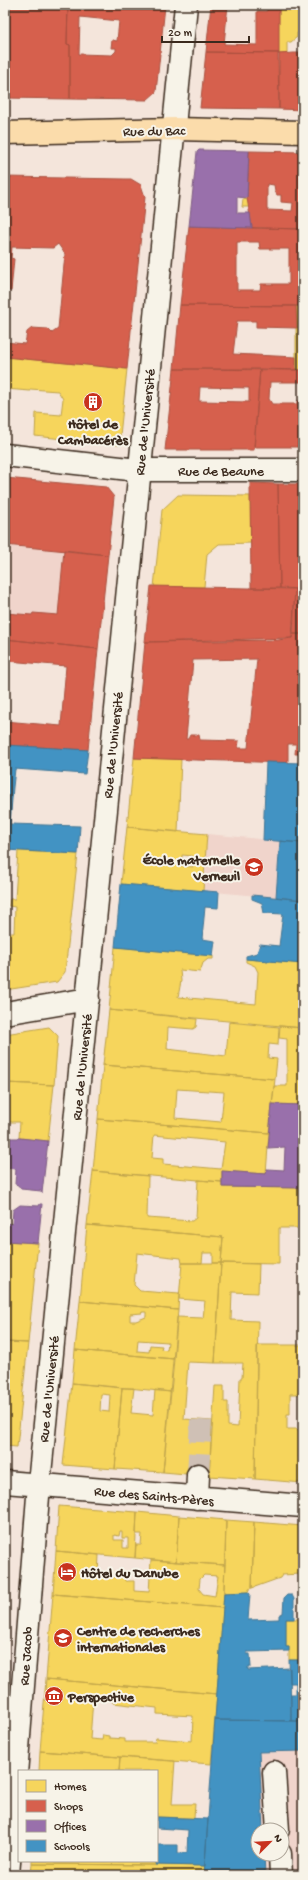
<svg xmlns="http://www.w3.org/2000/svg" width="308" height="1880" font-family="'Gochi Hand',sans-serif">
<style>
.built{fill:#f0d4cb;fill-rule:evenodd}
.homes{fill:#f6d55c;stroke:#bea249;fill-rule:evenodd}
.shops{fill:#d6604d;stroke:#a8503f;fill-rule:evenodd}
.offices{fill:#9970ab;stroke:#7d5b81}
.schools{fill:#4393c3;stroke:#417492}
.lines{fill:none;stroke-linecap:round;stroke-linejoin:round}
.minor-tunnel{stroke:#cfc0b5;stroke-width:22;stroke-dasharray:22 11;stroke-linecap:butt}
.minor-casing{stroke:#3b2a1e;stroke-width:25}
.major-casing{stroke:#3b2a1e;stroke-width:25}
.minor{stroke:#f7f3e8;stroke-width:22}
.major{stroke:#fbdcab;stroke-width:22}
.labels{text-anchor:middle;stroke-width:4;stroke-linejoin:round;paint-order:stroke}
.street-label{font-size:14px;fill:#3b2a1e;stroke:#f7f3e8}
.poi-label{font-size:14px;font-weight:bold;fill:#3b2a1e;stroke:#f7f3e8;text-anchor:start}
</style>
<rect width="100%" height="100%" fill="#f4e5db"/>
<filter id="ink" filterUnits="userSpaceOnUse"><feTurbulence type="fractalNoise" baseFrequency=".025" numOctaves="2"/><feDisplacementMap in="SourceGraphic" scale="8" xChannelSelector="R" yChannelSelector="G"/><feConvolveMatrix kernelMatrix="1 2 1 2 8 2 1 2 1" color-interpolation-filters="sRGB"/></filter>
<g filter="url(#ink)">
<path class="built" d="M5 478 106 487 114 497 98 649 5 639Z
M207 834 303 843V900L203 891Z
M215 1720H303V1875H204ZM258 1830H282V1854H258Z"/>
<path class="homes" d="M279 5H300L299 32 297 33V37L291 42H287V54H278Z
M243 199 248 200 249 207H242Z
M296 306H303V370H296Z
M5 357 127 369 119 445 35 436 36 413 61 415 63 399 58 391 30 389V391L5 389Z
M178 495 250 496 251 543 219 544 207 554 204 587H154L162 510Z
M134 758 181 759 178 832 127 827Z
M127 827 207 834 203 891 121 884ZM182 855 193 856V867L182 866Z
M18 851 78 854 65 972 57 982 5 990V933H14L15 907 9 906 10 899H15Z
M115 947 213 956V959H208L203 963 200 972 180 970 181 981 178 997 256 1004 258 972 255 966 246 962V959L303 964V1028L109 1010Z
M109 1010 197 1019 196 1027 193 1029 168 1027 167 1049 226 1056 229 1022 279 1027 278 1045 269 1044 268 1058 277 1059 275 1079 103 1065Z
M280 1026 303 1028V1105L272 1104 274 1086H287V1039L279 1038Z
M49 1027 58 1036 54 1085 5 1083V1034Z
M103 1065 275 1079 269 1133 98 1119ZM177 1089 224 1092 221 1122 175 1118Z
M5 1083 54 1085 48 1141 19 1138 20 1122H5Z
M98 1119 269 1133 266 1174 222 1171V1182L93 1171ZM154 1135 225 1142 221 1169 163 1164V1159L152 1158Z
M93 1171 148 1176 147 1218 192 1221 196 1218 198 1180 222 1182V1187L303 1188V1228H279V1264L221 1263 223 1237 87 1225Z
M87 1225 223 1237 221 1263H213V1253H203L202 1263H182L181 1258 137 1253 134 1285 140 1291 179 1294 178 1310 80 1301Z
M5 1241 38 1243 28 1343 5 1342 7 1261H5Z
M182 1263H221L215 1363 188 1362 184 1419 212 1421 209 1476 163 1472 177 1317 203 1318 205 1301 179 1299Z
M221 1263 259 1264 258 1293 232 1292 231 1320 258 1321 255 1479 209 1476 215 1386H224V1402H228V1426L238 1427 240 1378H242L243 1363H215Z
M80 1301 178 1310 174 1359 75 1350ZM142 1312H146V1317L136 1321H130V1314L142 1313ZM138 1340 168 1342 167 1350 161 1349 162 1346 150 1345 149 1352 137 1351Z
M5 1342 28 1343 17 1447 5 1446Z
M257 1345H303V1392L300 1394H290V1414H287V1429H297L300 1432 299 1458H303V1483L255 1479Z
M75 1350 174 1359 171 1392 72 1383Z
M72 1383 122 1388 115 1469 63 1465ZM101 1394 110 1395 109 1412 100 1411Z
M122 1388H134L131 1413 153 1415 155 1390 171 1392 163 1472 115 1469Z
M59 1506 137 1512 135 1558 56 1551ZM120 1531H122V1538H128V1548H123V1540H114V1535L119 1536Z
M137 1512 179 1516 176 1562 135 1558 136 1545H141L142 1534H136Z
M179 1516 226 1520 225 1565 176 1562Z
M226 1520 254 1522 252 1588 249 1589 248 1592 224 1593Z
M254 1522 303 1526V1580L300 1574 282 1575 280 1578 252 1588Z
M56 1551 99 1555 98 1576 125 1578V1581H134V1591L149 1592 151 1560 225 1565 223 1608 53 1594ZM204 1575 218 1576 215 1596 203 1594 199 1589 200 1579Z
M53 1594 223 1608 217 1694 46 1679Z
M286 1619H299L303 1624V1660H289V1647H286Z
M46 1679 217 1694 211 1764 40 1751ZM93 1699 113 1701V1703L157 1708V1714L193 1716 192 1741 156 1738 155 1742H125V1739L109 1738V1736L103 1735 102 1740 90 1739Z
M40 1751 120 1757 119 1771H39Z
M120 1757 175 1761 172 1804H195L194 1818 157 1817V1771H119Z
M32 1861H156V1865L32 1864Z
M32 1864 156 1865 205 1866 204 1875H31Z"/>
<path class="shops" d="M5 5H68L67 44 70 45V99L5 98Z
M68 5 165 6 156 92 147 100 70 99V45L67 44ZM80 17 119 21 117 41 112 40 111 48H116V51L112 55 79 54Z
M211 5H228L224 44 257 45V11H267V5H279V53L206 52Z
M206 52 279 53V109L200 108Z
M294 53H303V110L279 109 278 54Z
M249 151 303 152V229L252 228 247 198ZM267 184 274 185 275 191 277 195H281V202L293 203 292 211 267 210Z
M5 177 125 179H131L141 185 145 197 127 369 5 357V342L25 344 27 332 32 328 48 329 52 333 58 329 65 254 58 244 53 248 12 247 11 258 14 259 11 291H7L5 311Z
M189 226 303 229V306L180 305ZM237 242H259L260 249H289V284H261L260 290H237Z
M180 305 296 306 297 328 256 327V321H237L233 354 296 357V370L174 369Z
M174 369H260L254 450H165ZM200 387 249 388V402L199 401Z
M260 369 303 370V382H270L269 399 272 404H297V401H303V447H254Z
M5 478 106 487 114 497 108 555 5 545Z
M250 483 278 484 280 588H251Z
M278 484H301L303 589 280 588Z
M301 484H303L302 530Z
M64 550 108 555 98 649 5 639V613L32 615 33 613 58 615Z
M151 586 295 589 292 638 145 642Z
M295 589H303V634H293Z
M293 634H303V763H299L300 754H295L296 744H288V763L134 758 145 642 278 640 292 638ZM257 659 248 748H238L239 741 200 740 199 735H190L188 739H186L193 660Z
M5 639 98 649 88 750 5 745V721L61 726 66 666 8 661V663H5Z"/>
<path class="offices" d="M199 150 249 151 247 198 237 197V213H250L252 228 189 226 197 152Z
M272 1104 303 1105V1188L222 1187V1171L266 1174 267 1169 284 1170 285 1147 268 1148Z
M5 1138H20L48 1141 42 1193 41 1191 21 1189 18 1185 15 1184 16 1169 5 1168Z
M40 1204H42L38 1243 5 1241V1223L12 1224 13 1210 20 1205 39 1206Z"/>
<path class="schools" d="M5 745 88 750 85 774 15 769 13 787 10 824 80 826 78 854 5 850Z
M266 762 303 763V843L263 840Z
M280 841 303 843V900L276 897Z
M121 884 219 892 218 908 205 907 202 939 215 941 213 956 115 947Z
M252 895 303 900V964L246 959V956L257 953 260 944 279 946 283 914 264 913 262 903 252 899Z
M248 1592 250 1594 248 1620 279 1619V1615L283 1613 284 1598 287 1595H292L294 1599V1619H286V1647H289V1651L247 1652V1654H250L251 1667H248V1670L290 1668 291 1721 215 1720 224 1593Z
M289 1660H303V1721H291V1694H296V1683H290Z
M215 1720 303 1721V1751L259 1752 263 1830H258V1854H264L265 1875H204Z
M157 1817 208 1819 205 1866 156 1865 157 1845H178V1853H187L188 1830 157 1828Z"/>
<g class="lines">
<path class="minor-tunnel" d="M198 1475 201 1420"/>
<defs>
<path id="minor" d="M5 455 138 470H303
M5 1013 88 999
M5 1482 303 1506
M197 1498 198 1475
M274 1772 278 1830
M280 1854 281 1875
M8 1875 39 1484 186 5"/>
<path id="major" d="M5 133 175 129 303 132"/>
</defs>
<use href="#minor" class="minor-casing"/>
<use href="#major" class="major-casing"/>
<use href="#minor" class="minor"/>
<use href="#major" class="major"/>
</g>
</g>
<defs>
<symbol id="building-disc" viewBox="-11 -11 22 22"><circle r="9.5" fill="#c8321e" stroke="#f7f3e8"/><path d="M-4-6H4V6H1V3H-1V6H-4ZM-2.5-4.3h1.7v1.8h-1.7ZM.8-4.3h1.7v1.8H.8ZM-2.5-1h1.7V.8h-1.7ZM.8-1h1.7V.8H.8Z" fill="#fff"/></symbol>
<symbol id="school-disc" viewBox="-11 -11 22 22"><circle r="9.5" fill="#c8321e" stroke="#f7f3e8"/><path d="M0-5L7-2L0 1L-7-2ZM-4 1L0 2.5L4 1V4Q0 6-4 4Z" fill="#fff"/></symbol>
<symbol id="hotel-disc" viewBox="-11 -11 22 22"><circle r="9.5" fill="#c8321e" stroke="#f7f3e8"/><path d="M-6-4.5h1.5V1H6V5H4.5V3h-9V5H-6ZM-4 0a1.8 1.8 0 1 1 3.6 0ZM.5 0V-2.5h3Q6-2.5 6 0Z" fill="#fff"/></symbol>
<symbol id="university-disc" viewBox="-11 -11 22 22"><circle r="9.5" fill="#c8321e" stroke="#f7f3e8"/><path d="M0-5L7-2L0 1L-7-2ZM-4 1L0 2.5L4 1V4Q0 6-4 4Z" fill="#fff"/></symbol>
<symbol id="museum-disc" viewBox="-11 -11 22 22"><circle r="9.5" fill="#c8321e" stroke="#f7f3e8"/><path d="M0-6L6-3V-2H-6V-3ZM-5-1h2V3h-2ZM-1-1h2V3h-2ZM3-1h2V3H3ZM-6 4H6V6H-6Z" fill="#fff"/></symbol>
</defs>
<g fill-rule="evenodd">
<use href="#building-disc" x="82" y="391" width="22" height="22"/>
<use href="#school-disc" x="243" y="856" width="22" height="22"/>
<use href="#hotel-disc" x="56" y="1561" width="22" height="22"/>
<use href="#university-disc" x="52" y="1627" width="22" height="22"/>
<use href="#museum-disc" x="43" y="1685" width="22" height="22"/>
</g>
<g class="labels">
<g class="street-label">
<text transform="translate(154 130) rotate(-1)" y="5">Rue du Bac</text>
<text transform="translate(144 422) rotate(-84)" y="5">Rue de l'Université</text>
<text x="221" y="475">Rue de Beaune</text>
<text transform="translate(112 745) rotate(-84)" y="5">Rue de l'Université</text>
<text transform="translate(81 1067) rotate(-84)" y="5">Rue de l'Université</text>
<text transform="translate(48 1389) rotate(-84)" y="5">Rue de l'Université</text>
<text transform="translate(154 1495) rotate(5)" y="5">Rue des Saints-Pères</text>
<text transform="translate(25 1656) rotate(-86)" y="5">Rue Jacob</text>
</g>
<g class="poi-label">
<text x="93" y="428" text-anchor="middle">Hôtel de<tspan x="93" dy="16">Cambacérès</tspan></text>
<text x="240" y="864" text-anchor="end">École maternelle<tspan x="240" dy="16">Verneuil</tspan></text>
<text x="81" y="1577">Hôtel du Danube</text>
<text x="77" y="1635">Centre de recherches<tspan x="77" dy="16">internationales</tspan></text>
<text x="68" y="1701">Perspective</text>
</g>
</g>
<rect width="308" height="1880" fill="none" stroke="#f7f3e8" stroke-width="20"/>
<rect x="10" y="10" width="288" height="1860" fill="none" stroke="#3b2a1e" stroke-width="1.5" filter="url(#ink)"/>
<rect x="18" y="1770" width="140" height="92" fill="#f7f3e8" stroke="#aca397"/>
<rect x="26" y="1780" width="20" height="12" fill="#f6d55c" stroke="#aca397"/>
<text x="54" y="1790" font-size="12" fill="#3b2a1e">Homes</text>
<rect x="26" y="1800" width="20" height="12" fill="#d6604d" stroke="#aca397"/>
<text x="54" y="1810" font-size="12" fill="#3b2a1e">Shops</text>
<rect x="26" y="1820" width="20" height="12" fill="#9970ab" stroke="#aca397"/>
<text x="54" y="1830" font-size="12" fill="#3b2a1e">Offices</text>
<rect x="26" y="1840" width="20" height="12" fill="#4393c3" stroke="#aca397"/>
<text x="54" y="1850" font-size="12" fill="#3b2a1e">Schools</text>
<g transform="translate(270 1842) rotate(66)"><circle r="19" fill="#f7f3e8" stroke="#aca397"/>
<path d="M0-3L7 15L0 10L-7 15Z" fill="#c8321e"/>
<text y="-6" font-size="11" font-weight="bold" text-anchor="middle" fill="#3b2a1e">N</text>
</g>
<path d="M162 36v6h87v-6" fill="none" stroke="#3b2a1e" stroke-width="2"/>
<text x="168" y="36" font-size="12" fill="#3b2a1e" stroke="#f7f3e8" stroke-width="3" paint-order="stroke">20 m</text>
</svg>
